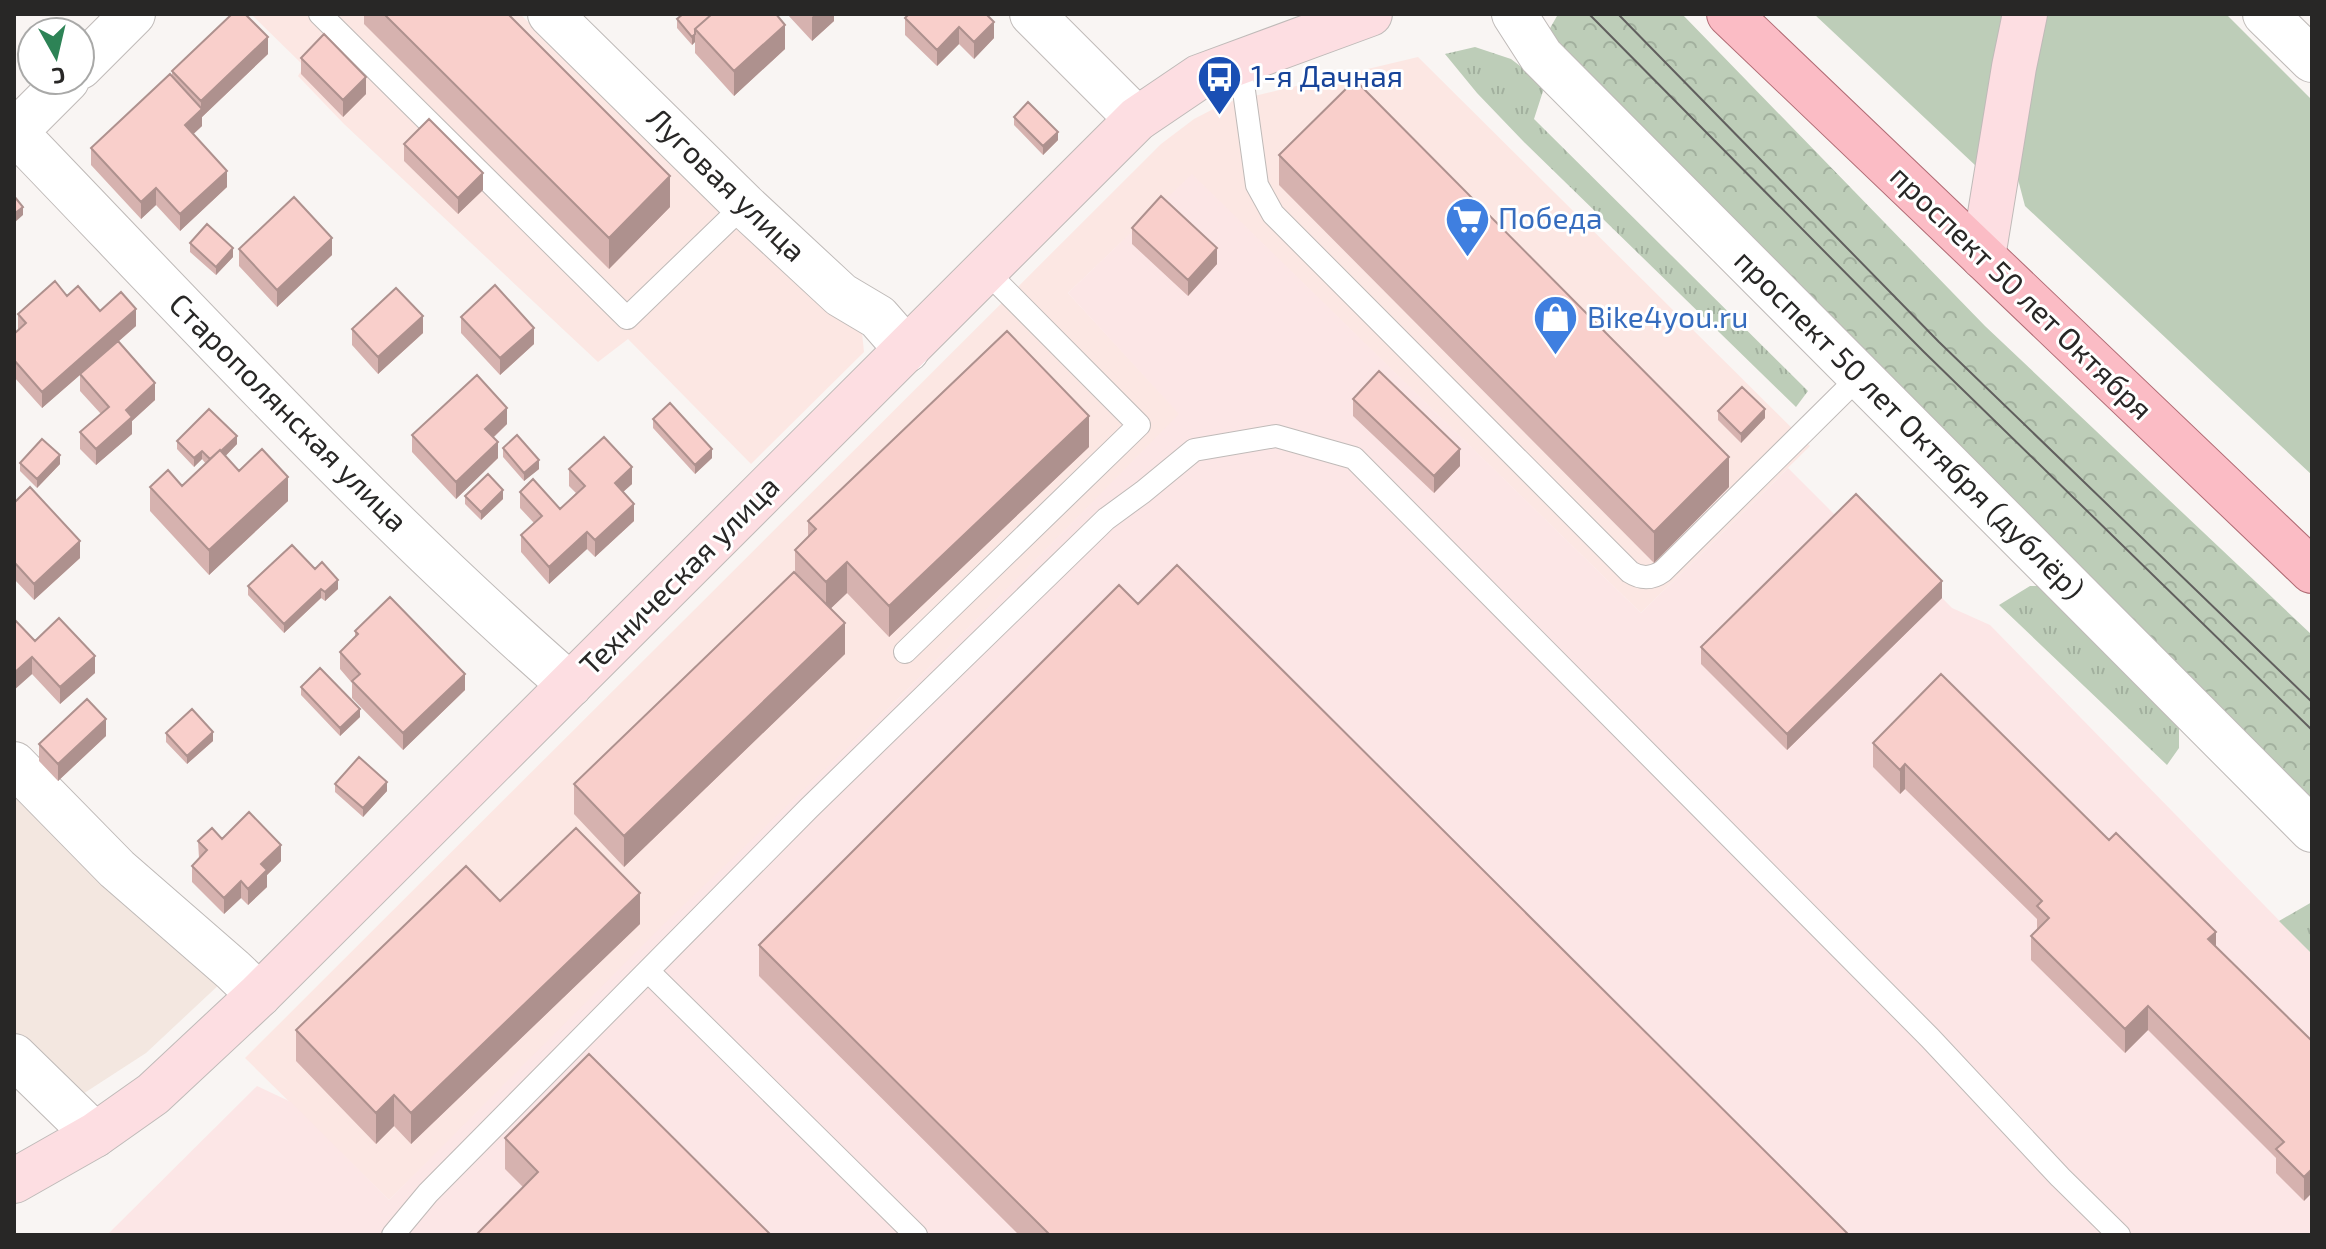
<svg xmlns="http://www.w3.org/2000/svg" width="2326" height="1249" font-family="'Exo 2',sans-serif">
<style>
.commercial{fill:#fce7e3}
.industrial{fill:#fce6e6}
.built{fill:#f3e7e0}
.grass{fill:url(#grass-tufts)}
.forest{fill:url(#forest-crowns)}
.park{fill:#bdcdb8}
.lines{fill:none;stroke-linecap:round;stroke-linejoin:round}
.lane-casing{stroke:#bfbab8;stroke-width:24}
.street-casing{stroke:#bfbab8;stroke-width:46}
.secondary-casing{stroke:#bfbab8;stroke-width:46}
.primary-casing{stroke:#b06b74;stroke-width:46}
.lane{stroke:#fff;stroke-width:22}
.street{stroke:#fff;stroke-width:44}
.secondary{stroke:#fddee2;stroke-width:44}
.primary{stroke:#fbbcc5;stroke-width:44}
.tram{stroke:#615f5e;stroke-width:2}
.wall{fill:#d6b2af}
.shaded-wall{fill:#ae918e}
.building{fill:#f9cfcb;stroke:#ae918e;stroke-width:2}
.labels{text-anchor:middle;stroke-width:6;stroke-linejoin:round;paint-order:stroke}
.transit-label{font-size:30px;fill:#164399;stroke:#fff;text-anchor:start}
.street-label{font-size:30px;fill:#282726;stroke:#fff}
.shop-label{font-size:30px;fill:#366cbe;stroke:#fff;text-anchor:start}
</style>
<defs>
<pattern id="grass-tufts" width="24" height="20" patternUnits="userSpaceOnUse" patternTransform="scale(2)"><rect width="24" height="20" fill="#bdcdb8"/><path d="M3 7l-1-3M5 7V3M7 7l1-3M15 17l-1-3M17 17v-4M19 17l1-3" fill="none" stroke="#a2b09e"/></pattern>
<pattern id="forest-crowns" width="20" height="18" patternUnits="userSpaceOnUse" patternTransform="scale(2)"><rect width="20" height="18" fill="#bdcdb8"/><path d="M2 6a3 3 0 1 1 6 0M12 15a3 3 0 1 1 6 0" fill="none" stroke="#a2b09e"/></pattern>
</defs>
<rect width="100%" height="100%" fill="#f9f5f3"/>
<path class="commercial" d="M251 14H520L814 300 862 332 864 352 751 464 628 339 598 362 344 124 298 76 304 66Z
M1418 57 1810 446 1641 613 1192 175 1068 293 1180 414 896 701 389 1200 245 1058 1161 144 1194 119 1225 103Z"/>
<path class="industrial" d="M1192 174 1641 613 1788 468 1843 523 1856 511 1952 608 1990 625 2312 954V1235H107L257 1086 291 1102 389 1200 662 926 896 701 1179 414 1068 293Z"/>
<path class="built" d="M14 777 224 980 146 1053 72 1101 14 1045Z"/>
<path class="grass" d="M1475 47 1511 59 1545 85 1534 119 1808 391 1796 407 1523 141 1477 93 1445 54Z
M2030 586H2042L2179 728V748L2167 765 1999 605Z
M2312 902V954L2279 921Z"/>
<path class="forest" d="M1561 14H1682L1985 326 2312 635V799L1557 46 1549 30 1557 16Z"/>
<path class="park" d="M1814 14H2004L1976 166Z
M2046 14H2226L2312 100V475L2025 206 2015 168Z"/>
<g class="lines">
<defs>
<path id="lane" d="M320 14 627 318 744 205
M1240 62 1257 185 1273 214 1630 572C1641 579 1652 579 1663 571L1860 376
M905 652 1139 425 986 271
M648 971 916 1235
M393 1235 428 1193 809 808 1106 519 1143 492 1194 450 1276 436 1354 458 1930 1038 2060 1177 2119 1235"/>
<path id="street" d="M550 14 744 205 841 295 878 317 907 350
M1032 14 1137 119
M1514 14 1541 56 2312 830
M2265 14 2312 60
M80 67 133 14
M15 132C196 320 373 513 570 685
M14 133 67 80
M14 764 117 869 233 970 259 995
M14 1056 95 1135"/>
<path id="secondary" d="M1983 257 2014 67 2025 14
M14 1181 95 1135 153 1094 259 995 1137 119 1199 77 1370 14"/>
<path id="primary" d="M1729 14 2312 571"/>
</defs>
<use href="#lane" class="lane-casing"/>
<use href="#street" class="street-casing"/>
<use href="#secondary" class="secondary-casing"/>
<use href="#primary" class="primary-casing"/>
<use href="#lane" class="lane"/>
<use href="#street" class="street"/>
<use href="#secondary" class="secondary"/>
<use href="#primary" class="primary"/>
<path class="tram" d="M1589 14 1924 352 2312 730
M1618 14 1939 342 2312 702"/>
</g>
<path class="wall" d="M364 14H508L670 207 609 269 364 24Z
M780 14 778 16 785 49 734 96 695 53V42L692 45 677 28V19Z
M787 14H834V21L812 41Z
M905 18 994 22V38L974 59 959 44 937 66 905 35Z
M268 54 202 117V126L193 134 227 187 180 231 156 205 141 219 91 165V148L172 76V71Z
M301 58 366 94 343 117 301 74Z
M1014 117 1058 140 1043 155 1014 125Z
M404 144 483 190 458 214 404 161Z
M1279 155 1729 487 1654 563 1279 185Z
M1132 228 1217 264 1188 296 1132 244Z
M190 243 233 257 216 275 190 252Z
M239 249 332 255 277 307 239 266Z
M67 296 136 326 118 342 155 400 132 421V434L96 465 80 449V432L101 414 80 391V375L42 408 14 377V334L18 330V314Z
M461 317 534 344 500 375 461 333Z
M352 329 423 333 378 374 352 345Z
M1353 399 1460 466 1434 493 1353 416Z
M1718 411 1765 418 1741 443 1718 420Z
M653 419 712 458 695 474 653 428Z
M507 424 494 437 498 458 456 499 412 452V435Z
M177 441 237 444 225 456 239 471 288 501 209 575 150 511V487L182 486 206 464 202 459 194 467 177 449Z
M1089 447 889 637 847 593 830 609 845 654 624 867 574 814V784L795 572V550L808 537V521Z
M503 448 539 469 524 481 503 457Z
M20 463 60 464 37 488 20 471Z
M569 469 632 484 623 492 634 521 595 557 587 549 549 584 521 552V535L534 523 520 508V492L560 509 576 493 569 486Z
M465 496 503 499 481 520 465 504Z
M14 503 80 558 34 600 14 579Z
M315 569 338 589 325 601 321 598 284 633 248 595V586Z
M1942 598 1787 750 1701 664V647Z
M14 619 35 641 95 673 60 704 32 674 14 690Z
M355 631 465 690 403 750 352 698V683L340 669V652L355 637Z
M301 687 360 717 340 736 301 695Z
M166 733 213 741 187 764 166 742Z
M106 736 58 781 39 761V744Z
M1873 743 2216 946 2312 1041 2304 1201 2276 1173V1158L2148 1030 2125 1053 2031 960V936L2037 930V919L1905 789 1900 794 1873 767Z
M335 784 387 791 363 817 335 792Z
M222 839 281 861 267 875V887L248 905 241 898 224 914 192 882V866L199 858 198 841Z
M500 901 640 924 411 1144 394 1126 376 1144 296 1061V1030Z
M759 945 1849 1235H1019L759 976Z
M505 1138 771 1235 523 1187 505 1169Z"/>
<path class="shaded-wall" d="M815 14H834V21L812 41V17Z
M994 22V38L974 59V42Z
M785 25V49L734 96V71Z
M959 27V44L937 66V50Z
M695 34V42L692 45V37Z
M268 37V54L202 117V126L185 142V125L201 110V101Z
M366 77V94L343 117V100Z
M1058 132V140L1043 155V146Z
M227 171V187L180 231V214Z
M483 173V190L458 214V198Z
M670 176V207L609 269V238Z
M156 188V205L141 219V202Z
M23 207V215L14 223V214Z
M332 238V255L277 307V290Z
M233 248V257L216 275V267Z
M1217 248V264L1188 296V280Z
M136 309V326L42 408V392Z
M423 316V333L378 374V357Z
M534 328V344L500 375V358Z
M155 383V400L132 421V434L96 465V449L126 410Z
M507 408V424L485 445V429Z
M1765 409V418L1741 443V434Z
M1089 416V447L889 637V606Z
M237 436V444L212 470V461Z
M498 442V458L456 499V482Z
M712 449V458L695 474V465Z
M1460 449V466L1434 493V476Z
M202 451V459L194 467V458Z
M60 455V464L37 488V479Z
M1729 457V487L1654 563V532Z
M539 460V469L524 481V473Z
M632 467V484L615 499V483Z
M288 477V501L209 575V550Z
M503 490V499L481 520V512Z
M634 504V521L595 557V540Z
M587 532V549L549 584V567Z
M80 541V558L34 600V584Z
M847 562V593L826 613V582Z
M338 580V589L325 601V592Z
M1942 581V598L1787 750V734Z
M321 589V598L284 633V624Z
M845 623V654L624 867V836Z
M95 656V673L60 704V687Z
M32 657V674L14 690V673Z
M465 674V690L403 750V733Z
M360 709V717L340 736V728Z
M106 719V736L58 781V764Z
M213 732V741L187 764V756Z
M1905 764V789L1900 794V770Z
M387 782V791L363 817V808Z
M281 845V861L267 875V887L248 905V889L261 864Z
M241 881V898L224 914V898Z
M640 893V924L411 1144V1113Z
M2216 932V956L2208 939Z
M2148 1006V1030L2125 1053V1029Z
M394 1095V1126L376 1144V1113Z
M2312 1169V1193L2304 1201V1177Z"/>
<path class="building" d="M232 14H245L268 37 201 101 172 71Z
M384 14H508L670 176 609 238Z
M683 14H712L695 29V34L692 37 677 19Z
M712 14H776L785 25 734 71 695 29Z
M909 14H986L994 22 974 42 959 27 937 50 905 18Z
M324 34 366 77 343 100 301 58Z
M170 74 202 109 185 125 227 171 180 214 156 188 141 202 91 148Z
M1355 80 1729 457 1654 532 1279 155Z
M1028 102 1058 132 1043 146 1014 117Z
M429 119 483 173 458 198 404 144Z
M14 196 23 207 14 214Z
M1161 196 1217 248 1188 280 1132 228Z
M294 197 332 238 277 290 239 249Z
M207 224 233 248 216 267 190 243Z
M55 281 67 296 78 286 100 311 121 292 136 309 42 392 14 360V334L26 323 18 314Z
M495 285 534 328 500 358 461 317Z
M396 288 423 316 378 357 352 329Z
M1007 331 1089 416 889 606 847 562 826 582 795 550 816 529 808 521Z
M118 341 155 383 126 410 132 417 96 449 80 432 109 407 80 374Z
M1379 371 1460 449 1434 476 1353 399Z
M477 375 507 408 485 429 498 442 456 482 412 435Z
M1742 387 1765 409 1741 434 1718 411Z
M670 403 712 449 695 465 653 419Z
M209 409 237 436 221 451 220 450 210 459 202 451 194 458 177 441Z
M517 435 539 460 524 473 503 448Z
M604 437 632 467 615 483 634 504 595 540 587 532 549 567 521 535 542 516 520 492 533 479 560 509 585 486 569 469Z
M42 439 60 455 37 479 20 463Z
M262 449 288 477 209 550 150 487 168 470 182 486 220 450 239 471Z
M488 474 503 490 481 512 465 496Z
M30 487 80 541 34 584 14 562V503Z
M1856 494 1942 581 1787 734 1701 647Z
M292 545 315 569 322 562 338 580 325 592 321 589 284 624 248 586Z
M1177 565 1849 1235H1050L759 945 1119 585 1138 604Z
M794 572 845 623 624 836 574 784Z
M390 597 465 674 403 733 352 681 360 674 340 652 358 634 355 631Z
M59 618 95 656 60 687 32 657 14 673V619L35 641Z
M320 668 360 709 340 728 301 687Z
M1941 674 2109 840 2116 833 2216 932 2208 939 2312 1041V1169L2304 1177 2276 1149 2284 1142 2148 1006 2125 1029 2031 936 2049 918 2037 906 2042 901 1905 764 1900 770 1873 743Z
M87 699 106 719 58 764 39 744Z
M192 709 213 732 187 756 166 733Z
M359 757 387 782 363 808 335 784Z
M249 812 281 845 261 864 267 870 248 889 241 881 224 898 192 866 207 850 198 841 212 828 222 839Z
M576 828 640 893 411 1113 394 1095 376 1113 296 1030 466 866 500 901Z
M589 1054 771 1235H476L538 1172 505 1138Z"/>
<defs>
<symbol id="bus-pin" viewBox="-11 -11 22 30"><path d="M0 17L-7.5 6A9.5 9.5 0 1 1 7.5 6Z" fill="#1a4fb4" stroke="#fff"/><path d="M-5-6H5V4H4V6H2V4H-2V6H-4V4H-5ZM-3.5-4V0h7V-4ZM-3.5 1.2v1.5H-2V1.2ZM2 1.2v1.5H3.5V1.2Z" fill="#fff"/></symbol>
<symbol id="supermarket-pin" viewBox="-11 -11 22 30"><path d="M0 17L-7.5 6A9.5 9.5 0 1 1 7.5 6Z" fill="#3f7fe0" stroke="#fff"/><path d="M-6-5.5h2.5l.6 2H6L4.5 2H-2.5L-4.4-4H-6ZM-1.5 3.2a1.3 1.3 0 1 0 .1 0ZM3 3.2a1.3 1.3 0 1 0 .1 0Z" fill="#fff"/></symbol>
<symbol id="shop-pin" viewBox="-11 -11 22 30"><path d="M0 17L-7.5 6A9.5 9.5 0 1 1 7.5 6Z" fill="#3f7fe0" stroke="#fff"/><path d="M-5-2.5h2.3a2.7 3.5 0 0 1 5.4 0H5L5.5 6h-11ZM-1.5-2.5h3a1.5 2.3 0 0 0-3 0Z" fill="#fff"/></symbol>
</defs>
<g fill-rule="evenodd">
<use href="#bus-pin" x="1194" y="52" width="51" height="69"/>
<use href="#supermarket-pin" x="1442" y="194" width="51" height="69"/>
<use href="#shop-pin" x="1530" y="292" width="51" height="69"/>
</g>
<g class="labels">
<g class="transit-label">
<text x="1251" y="87">1-я Дачная</text>
</g>
<g class="street-label">
<text transform="translate(726 185) rotate(44)" y="10">Луговая улица</text>
<text transform="translate(2021 293) rotate(44)" y="10">проспект 50 лет Октября</text>
<text transform="translate(288 413) rotate(45)" y="10">Старополянская улица</text>
<text transform="translate(1909 425) rotate(45)" y="10">проспект 50 лет Октября (дублёр)</text>
<text transform="translate(680 576) rotate(-45)" y="10">Техническая улица</text>
</g>
<g class="shop-label">
<text x="1498" y="229">Победа</text>
<text x="1587" y="328">Bike4you.ru</text>
</g>
</g>
<rect width="2326" height="1249" fill="none" stroke="#282726" stroke-width="32"/>
<g transform="translate(56 56) rotate(172)"><circle r="38" fill="#ffffff" stroke="#a9a9a8" stroke-width="2"/>
<path d="M0-6L14 30L0 20L-14 30Z" fill="#2d8356"/>
<text y="-12" font-size="22" font-weight="bold" text-anchor="middle" fill="#282726">С</text>
</g>
</svg>
